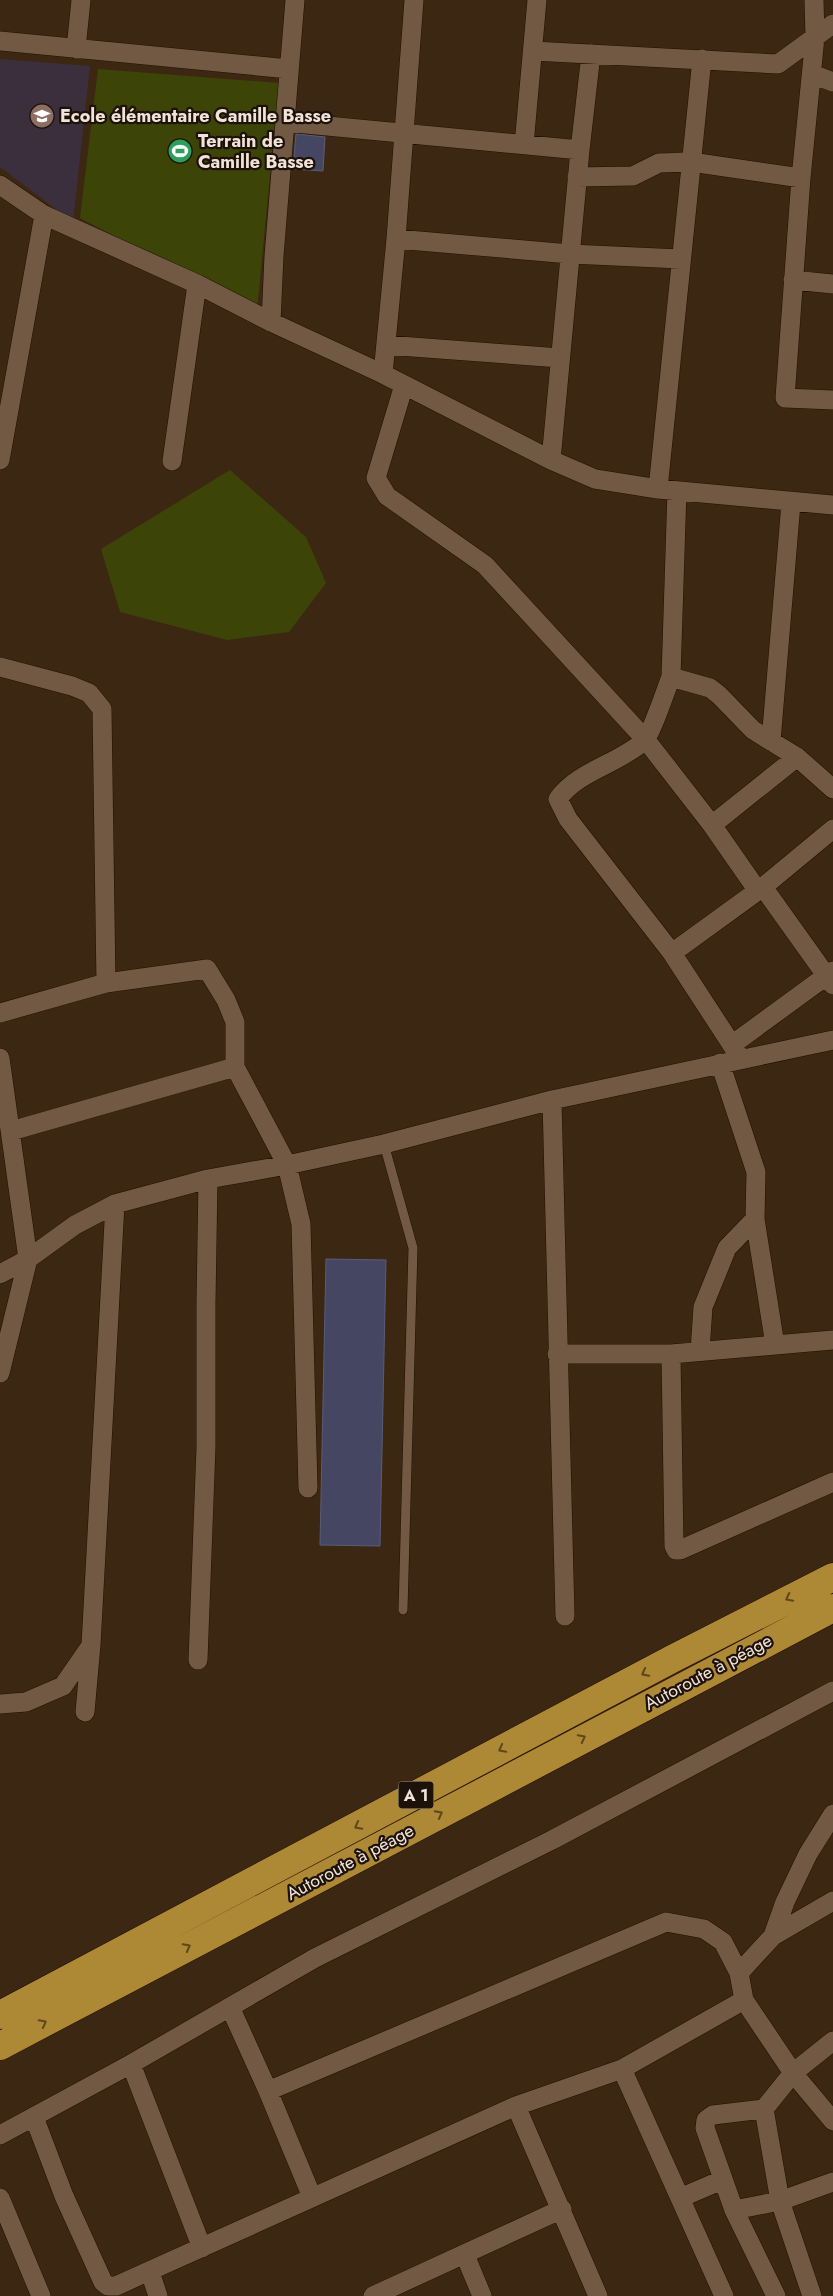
<svg xmlns="http://www.w3.org/2000/svg" width="833" height="2296" font-family="Jost,sans-serif">
<style>
.education{fill:#3b2f3d}
.green{fill:#3d4408}
.building{fill:#454661;stroke:#5b5c79}
.lines{fill:none;stroke-linecap:round;stroke-linejoin:round}
.service-casing{stroke:#230f00;stroke-width:10}
.minor-casing{stroke:#230f00;stroke-width:20}
.motorway-casing{stroke:#230f00;stroke-width:29}
.service{stroke:#715944;stroke-width:9}
.minor{stroke:#715944;stroke-width:19}
.motorway{stroke:#ad8835;stroke-width:28}
.oneway{stroke:#5d471d}
.labels{text-anchor:middle;stroke-width:4.5;stroke-linejoin:round;paint-order:stroke}
.shield{fill:#1c120a;stroke:#b2a49a;stroke-width:1}
.shield-label{font-size:16px;font-weight:bold;fill:#f2e3d8}
.poi-label{font-size:18px;font-weight:bold;fill:#f2e3d8;stroke:#1c120a;text-anchor:start}
.street-label{font-size:18px;fill:#f2e3d8;stroke:#1c120a}
</style>
<rect width="100%" height="100%" fill="#3c2713"/>
<path class="education" d="M0 59 90 66 73 222 0 167Z"/>
<path class="green" d="M98 69 279 83 257 311 80 218Z
M230 470 306 537 326 583 289 632 227 640 120 612 101 549Z"/>
<path class="building" d="M296 134 325 137 323 171 293 169Z
M326 1259 386 1260 380 1546 320 1545Z"/>
<g class="lines">
<defs>
<path id="service" d="M384 1144 413 1248 403 1610"/>
<path id="minor" d="M814 0 815 37 801 178 785 398 833 400
M0 41 289 69
M76 49 81 0
M533 51 778 64 833 24
M812 74 833 82
M285 122 580 150
M524 145 537 0
M577 177 633 176 659 163 691 162 801 178
M0 185 44 215 197 284 271 322 383 374 551 460 595 479 658 489 833 505
M396 239 570 254 681 259
M793 280 833 284
M271 322 274 256 295 0
M386 345 560 358
M383 374 396 239 414 0
M404 385 376 478 387 496 485 565 646 740 712 825 758 891
M0 460 44 215
M551 460 580 150 591 54
M172 461 197 284
M658 489 702 59
M0 667 72 686 89 693 102 709 106 983
M671 677 677 491
M771 741 791 503
M712 825 797 757
M763 887 833 985
M672 953 763 887 833 829
M0 1013 106 983 207 969 226 1000 235 1022V1067L287 1165 301 1224 308 1488
M733 1044 833 971
M0 1058 28 1259 0 1373
M741 1059 672 953 568 819 558 799C578 771 618 764 644 741 651 735 666 689 671 677L710 688 719 695 753 730 797 757 833 789
M552 1100 565 1616
M11 1131 235 1067
M755 1219 775 1345
M0 1274 28 1259 75 1225 115 1204 208 1179 287 1165 384 1144 552 1100 833 1040
M700 1351 703 1307 727 1248 755 1219 756 1172 720 1063
M557 1354H671L833 1340
M671 1354 674 1546 676 1550H680L833 1482
M198 1660 206 1447V1303L208 1179
M0 1704 26 1702 63 1686 90 1647
M85 1712 91 1645 115 1204
M773 1936 833 1901
M739 1973 773 1936 785 1902 808 1854 833 1814
M230 2007 268 2091 312 2197
M131 2064 202 2248
M622 2069 724 2296
M268 2091 666 1922 704 1929 723 1942 739 1973 744 2000 793 2073 833 2121
M516 2106 598 2296
M764 2109 780 2201 812 2296
M34 2117 64 2196 103 2282 108 2286H116L516 2106 622 2069 744 2000
M0 2135 131 2064 315 1958 552 1840 833 1691
M0 2198 41 2296
M680 2198 722 2180
M734 2210 780 2201 833 2182
M465 2255 482 2296
M150 2272 158 2296
M373 2296 562 2209
M776 2296 734 2210 705 2128 706 2120 713 2115 764 2109 793 2073 833 2041"/>
<path id="motorway" d="M0 2015 674 1658 833 1577
M0 2046 833 1608"/>
</defs>
<use href="#service" class="service-casing"/>
<use href="#minor" class="minor-casing"/>
<use href="#motorway" class="motorway-casing"/>
<use href="#service" class="service"/>
<use href="#minor" class="minor"/>
<use href="#motorway" class="motorway"/>
</g>
<defs><path id="oneway-chevron" d="M-2-3.5L2.5 0L-2 3.5" fill="none" stroke-width="1.6" stroke-linecap="round" stroke-linejoin="round" transform="scale(1.25)"/></defs>
<g class="oneway">
<use href="#oneway-chevron" transform="translate(789 1598) rotate(153)"/>
<use href="#oneway-chevron" transform="translate(645 1673) rotate(152)"/>
<use href="#oneway-chevron" transform="translate(582 1738) rotate(-27)"/>
<use href="#oneway-chevron" transform="translate(502 1749) rotate(152)"/>
<use href="#oneway-chevron" transform="translate(439 1814) rotate(-28)"/>
<use href="#oneway-chevron" transform="translate(358 1826) rotate(152)"/>
<use href="#oneway-chevron" transform="translate(187 1947) rotate(-28)"/>
<use href="#oneway-chevron" transform="translate(43 2023) rotate(-28)"/>
</g>
<defs>
<symbol id="school-disc" viewBox="-11 -11 22 22"><circle r="9.5" fill="#8d6e63" stroke="#1c120a"/><path d="M0-5L7-2L0 1L-7-2ZM-4 1L0 2.5L4 1V4Q0 6-4 4Z" fill="#fff"/></symbol>
<symbol id="stadium-disc" viewBox="-11 -11 22 22"><circle r="9.5" fill="#2e9e5b" stroke="#1c120a"/><path d="M0-5a6.5 5 0 1 0 0 10a6.5 5 0 1 0 0-10ZM-3.5-1.8h7v3.6h-7Z" fill="#fff"/></symbol>
</defs>
<g fill-rule="evenodd">
<use href="#school-disc" x="28" y="102" width="28" height="28"/>
<use href="#stadium-disc" x="166" y="137" width="28" height="28"/>
</g>
<g class="labels">
<rect class="shield" x="398.5" y="1781.5" width="35" height="27" rx="4"/>
<g class="shield-label">
<text x="416" y="1801">A 1</text>
</g>
<g class="poi-label">
<text x="60" y="122">Ecole élémentaire Camille Basse</text>
<text x="198" y="147">Terrain de<tspan x="198" dy="21">Camille Basse</tspan></text>
</g>
<g class="street-label">
<text transform="translate(708 1672) rotate(-28)" y="6">Autoroute à péage</text>
<text transform="translate(350 1862) rotate(-28)" y="6">Autoroute à péage</text>
</g>
</g>
</svg>
